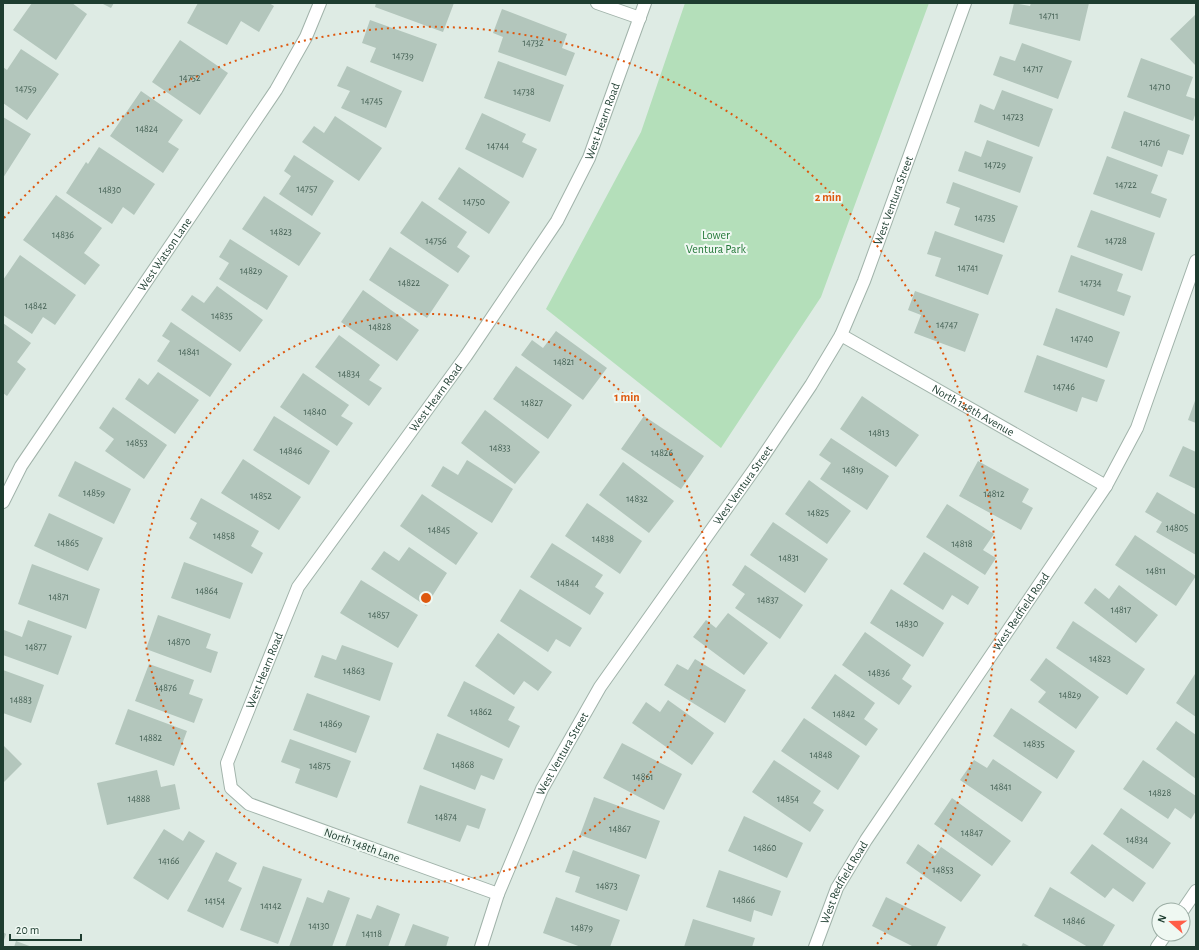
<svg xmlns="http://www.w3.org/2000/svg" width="1199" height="950" font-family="'Alegreya Sans',sans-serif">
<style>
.green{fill:#b4dfba}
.building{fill:#b3c6bc}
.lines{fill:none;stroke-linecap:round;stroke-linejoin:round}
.minor-casing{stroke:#a1b3aa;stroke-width:14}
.minor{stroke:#fff;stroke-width:12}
.ring{fill:none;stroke:#de580e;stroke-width:2;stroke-dasharray:2 4}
.labels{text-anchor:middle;stroke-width:4;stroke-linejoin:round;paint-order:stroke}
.number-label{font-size:10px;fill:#435f53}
.street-label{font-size:12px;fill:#1e3d30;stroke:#eff8f2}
.park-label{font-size:12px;fill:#247839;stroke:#eff8f2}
.centre{fill:#de580e;stroke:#eff8f2;stroke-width:2}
.ring-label{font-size:12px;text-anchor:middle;font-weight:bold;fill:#de580e;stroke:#eff8f2;stroke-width:4;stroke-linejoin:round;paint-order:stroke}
</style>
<rect width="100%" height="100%" fill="#deebe4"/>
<path class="green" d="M685 3H929L821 297 721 448 546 309 641 132Z"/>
<path class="building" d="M32 3H72L87 14 56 60 13 30Z
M101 3H114L111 8Z
M198 3H269L274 6 259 32 241 21 227 45 187 23Z
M376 3H454L443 32 375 7Z
M1014 3 1030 6 1031 3H1089L1080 41 1009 24Z
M502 9 567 34 562 48 575 53 566 76 498 52 503 37 493 33Z
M1196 14V66L1170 39Z
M370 20 437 44 423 82 370 62 376 48 362 43Z
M180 40 228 73 200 115 152 82Z
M1022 43 1072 61 1058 99 993 75 1000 56 1015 61Z
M21 49 59 74 27 120 3 103V67L7 70Z
M1141 58 1193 77 1186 96 1196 99V112L1193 121 1127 97Z
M498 61 564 85 550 122 484 98Z
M347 66 402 91 386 128 341 108 350 91 337 86Z
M1002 90 1053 109 1039 147 974 122 980 104 994 110Z
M141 91 183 120 168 142 179 149 163 173 110 136Z
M1124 111 1190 135 1183 155 1168 150 1162 167 1111 148Z
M482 113 526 134 522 142 537 149 523 178 465 149Z
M335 116 382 148 359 181 302 142 314 126 324 133Z
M3 117 31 134 3 178Z
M987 140 1033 157 1020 193 958 171 965 151 981 157Z
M99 147 155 184 134 215 123 207 112 224 66 193 86 162 88 164Z
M294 155 334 181 312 216 279 194 291 176 284 171Z
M1107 156 1158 175 1151 193 1167 199 1160 218 1093 194Z
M459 167 510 202 489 234 438 199Z
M953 182 1018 206 1004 243 954 225 960 208 946 203Z
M56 195 102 228 84 253 100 265 85 285 23 240Z
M264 196 321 233 299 266 242 229Z
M422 201 467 232 457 247 470 256 458 273 400 233Z
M1091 210 1155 233 1142 271 1077 247Z
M935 231 1003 255 988 295 935 276 941 258 927 254Z
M230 239 288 276 267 310 219 279 229 263 219 257Z
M390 247 449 285 427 318 369 280Z
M20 255 76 295 55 325 43 317 32 334 3 315V280Z
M1071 255 1123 274 1117 291 1131 296 1124 316 1058 292Z
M217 286 263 320 240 352 181 310 192 295 204 303Z
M363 290 419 330 397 361 341 322Z
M915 291 979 314 965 352 914 333 921 315 908 310Z
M1056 308 1120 332 1107 368 1043 345Z
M171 322 232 364 210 397 157 361 170 341 162 336Z
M3 323 31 343 17 362 26 369 7 396 3 393Z
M556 331 607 368 583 400 521 355 532 340 543 348Z
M339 335 380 365 369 380 382 388 369 406 315 367Z
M1037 355 1105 380 1097 402 1082 397 1077 412 1024 392Z
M516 366 572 405 548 439 493 399Z
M158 372 199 400 175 434 125 399 139 378 148 385Z
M303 373 349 405 341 416 353 423 337 446 280 407Z
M862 396 919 435 896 467 840 429Z
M1196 398V423L1188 420Z
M113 407 167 445 144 479 105 451 114 439 99 428Z
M485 410 540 452 515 484 461 443Z
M274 416 330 451 309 485 253 450Z
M644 416 704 456 681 489 621 449Z
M831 438 889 476 867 510 820 479 831 463 819 455Z
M1183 446 1196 452V489L1169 476Z
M243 459 301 497 279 530 221 493Z
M467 460 513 489 492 523 431 486 443 466 458 475Z
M75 461 131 489 114 524 58 496Z
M978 461 1029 489 1022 502 1033 508 1021 530 959 496Z
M623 462 674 501 649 533 599 495Z
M809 480 851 511 827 544 785 514Z
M1157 492 1196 515V555L1156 532 1162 522 1145 512Z
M422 494 478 533 456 565 400 526Z
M201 498 259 531 251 546 263 553 252 574 189 538 197 523 190 519Z
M587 503 642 541 620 574 565 536Z
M947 504 994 534 983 550 996 558 985 575 926 537Z
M49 513 103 538 88 571 34 546Z
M773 522 828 559 805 593 750 555Z
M1135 535 1196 576 1176 606 1115 565Z
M552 543 603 575 595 587 604 593 590 615 530 577Z
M409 547 447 573 426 606 371 569 384 551 399 561Z
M924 552 979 587 968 605 952 595 943 610 903 584Z
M184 562 243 583 230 619 171 598Z
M32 564 100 589 86 629 18 604Z
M745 565 803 605 780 639 735 608 745 594 732 585Z
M361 580 418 615 398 648 340 613Z
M1119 585 1158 615 1136 643 1084 603 1095 588 1109 599Z
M520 589 582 628 570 647 556 639 548 652 500 621Z
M891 589 944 623 923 657 870 623Z
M728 613 768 643 744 675 693 637 706 620 716 628Z
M158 615 211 634 206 648 218 652 211 673 146 649Z
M28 620 72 636 58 675 3 655V634L4 630 22 637Z
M1073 621 1145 669 1127 695 1056 648Z
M865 632 911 665 902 679 912 686 899 705 842 665Z
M498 633 552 672 538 691 524 681 514 695 475 666Z
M342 645 393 663 380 701 314 677 322 655 336 660Z
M1046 658 1099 697 1076 729 1038 702 1046 692 1030 680Z
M695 659 746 690 725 723 664 685 677 664 688 670Z
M149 664 194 680 189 694 203 699 194 723 135 701Z
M3 670 44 685 31 723 3 713Z
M835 674 875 703 864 719 878 729 866 746 811 708Z
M1195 674 1196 675V717L1176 703Z
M464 681 515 707 508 720 520 726 509 748 447 716Z
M307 693 370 716 356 753 293 730Z
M668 700 714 733 692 765 632 723 646 702 660 712Z
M1011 708 1075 751 1057 779 993 736Z
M128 709 187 731 174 766 115 744Z
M804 718 860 756 838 790 781 751Z
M1176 721 1196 735V779L1156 749Z
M437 733 503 759 494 780 481 775 475 790 423 769Z
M290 739 351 761 337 798 295 783 300 769 281 762Z
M622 743 682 774 664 810 603 778Z
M3 745 22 764 3 783Z
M993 759 1042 792 1022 822 960 780 974 760 987 768Z
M774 760 821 791 813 803 824 810 810 832 752 792Z
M1143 760 1196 796V811L1191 819 1175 808 1168 819 1123 789Z
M157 770 161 787 175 784 180 809 107 825 97 783Z
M420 785 486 809 479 829 467 825 460 842 407 823Z
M594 797 660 821 646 859 580 835Z
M952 798 1011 841 992 866 934 824Z
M1121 808 1171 843 1153 869 1103 834Z
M744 816 803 843 787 878 728 851Z
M164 829 183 841 189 831 205 841 168 900 133 878Z
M918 844 935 856 941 847 981 875 961 902 906 863Z
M1092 844 1146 883 1133 902 1113 888 1105 898 1070 873Z
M573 850 640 875 627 911 575 892 580 877 565 872Z
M216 852 237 863 228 881 242 888 223 928 187 911Z
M263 866 302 879 278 944 240 930Z
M719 870 781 891 772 916 754 910 751 922 706 907Z
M1050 887 1115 925 1102 947H1088L1034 916Z
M328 890 350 898 332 947H289L307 897 323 903Z
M556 897 620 920 610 947H581L543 933Z
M886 897 946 927 936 947H914L872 926Z
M377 905 400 914 388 947H345L357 914 371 919Z
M693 919 755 938 752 947H684Z
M413 924 449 937 446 947H404Z
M3 932 6 934 3 943Z
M16 941 32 947H14Z
M1023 943 1031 947H1021Z"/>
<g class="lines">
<defs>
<g id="minor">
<path d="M597 3 640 18"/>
<path id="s1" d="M841 335 1106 486"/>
<path id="s2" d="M3 502 21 466 276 90 306 37 320 3"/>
<path id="s3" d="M498 894 249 804 231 788 227 763 298 587 466 356 557 221 589 158 645 3"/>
<path d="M1183 910 1196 891"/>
<path id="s4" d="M481 947 498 894 542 789 600 687 758 464 811 385 841 335 864 281 965 3"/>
<path id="s5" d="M815 947 837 888 866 840 1106 486 1137 428 1196 261"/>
<path d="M1157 947 1166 934"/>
</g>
</defs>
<use href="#minor" class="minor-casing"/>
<use href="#minor" class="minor"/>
</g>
<g class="ring">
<circle cx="426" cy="598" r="284"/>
<path d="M4 218A568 568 0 0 1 877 944"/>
</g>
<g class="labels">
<g class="number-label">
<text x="1049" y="19">14711</text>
<text x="533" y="46">14732</text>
<text x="403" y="59">14739</text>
<text x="1033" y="72">14717</text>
<text x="190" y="81">14752</text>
<text x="1160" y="90">14710</text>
<text x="26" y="92">14759</text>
<text x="524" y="95">14738</text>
<text x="372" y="104">14745</text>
<text x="1013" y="120">14723</text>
<text x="147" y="132">14824</text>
<text x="1150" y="146">14716</text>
<text x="498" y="149">14744</text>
<text x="995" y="168">14729</text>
<text x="1126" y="188">14722</text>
<text x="307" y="192">14757</text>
<text x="110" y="193">14830</text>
<text x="474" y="205">14750</text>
<text x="985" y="221">14735</text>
<text x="281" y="235">14823</text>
<text x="63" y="238">14836</text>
<text x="436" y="244">14756</text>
<text x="1116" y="244">14728</text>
<text x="968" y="271">14741</text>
<text x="251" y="274">14829</text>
<text x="409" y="286">14822</text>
<text x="1091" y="286">14734</text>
<text x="36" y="309">14842</text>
<text x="222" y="319">14835</text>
<text x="947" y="328">14747</text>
<text x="380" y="330">14828</text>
<text x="1082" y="342">14740</text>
<text x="189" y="355">14841</text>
<text x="564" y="365">14821</text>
<text x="349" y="377">14834</text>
<text x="1064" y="390">14746</text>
<text x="532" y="406">14827</text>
<text x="315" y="415">14840</text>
<text x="879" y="436">14813</text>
<text x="137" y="446">14853</text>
<text x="500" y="451">14833</text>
<text x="291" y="454">14846</text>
<text x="662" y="456">14826</text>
<text x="853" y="473">14819</text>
<text x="94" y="496">14859</text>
<text x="994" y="497">14812</text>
<text x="261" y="499">14852</text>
<text x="637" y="502">14832</text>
<text x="818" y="516">14825</text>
<text x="1177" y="531">14805</text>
<text x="439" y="533">14845</text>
<text x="224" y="539">14858</text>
<text x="603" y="542">14838</text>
<text x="68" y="546">14865</text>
<text x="962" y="547">14818</text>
<text x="789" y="561">14831</text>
<text x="1156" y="574">14811</text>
<text x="568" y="586">14844</text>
<text x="207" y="594">14864</text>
<text x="59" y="600">14871</text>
<text x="768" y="603">14837</text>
<text x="1121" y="613">14817</text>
<text x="379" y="618">14857</text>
<text x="907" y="627">14830</text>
<text x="179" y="645">14870</text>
<text x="36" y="650">14877</text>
<text x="1100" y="662">14823</text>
<text x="354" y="674">14863</text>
<text x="879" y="676">14836</text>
<text x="166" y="691">14876</text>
<text x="1070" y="698">14829</text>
<text x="21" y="703">14883</text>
<text x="481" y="715">14862</text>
<text x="844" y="717">14842</text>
<text x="331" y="727">14869</text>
<text x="151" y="741">14882</text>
<text x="1034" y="747">14835</text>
<text x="821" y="758">14848</text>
<text x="463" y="768">14868</text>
<text x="320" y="769">14875</text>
<text x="643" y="780">14861</text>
<text x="1001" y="790">14841</text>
<text x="1160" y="796">14828</text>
<text x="139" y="802">14888</text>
<text x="788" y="802">14854</text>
<text x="446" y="820">14874</text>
<text x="620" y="832">14867</text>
<text x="972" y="836">14847</text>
<text x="1137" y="843">14834</text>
<text x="765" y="851">14860</text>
<text x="169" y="864">14166</text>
<text x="943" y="873">14853</text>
<text x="607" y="889">14873</text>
<text x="744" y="903">14866</text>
<text x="215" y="904">14154</text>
<text x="271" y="909">14142</text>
<text x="1074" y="924">14846</text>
<text x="319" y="929">14130</text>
<text x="582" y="931">14879</text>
<text x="372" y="937">14118</text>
</g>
<g class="street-label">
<text dy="4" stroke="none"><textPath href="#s3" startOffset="1062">West Hearn Road</textPath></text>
<text dy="4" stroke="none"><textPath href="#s4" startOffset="858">West Ventura Street</textPath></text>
<text dy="4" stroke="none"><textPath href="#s2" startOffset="296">West Watson Lane</textPath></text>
<text dy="4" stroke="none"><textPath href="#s3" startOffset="738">West Hearn Road</textPath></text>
<text dy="4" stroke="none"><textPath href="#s1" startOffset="152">North 148th Avenue</textPath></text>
<text dy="4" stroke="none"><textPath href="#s4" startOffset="534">West Ventura Street</textPath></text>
<text dy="4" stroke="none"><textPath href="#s5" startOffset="395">West Redfield Road</textPath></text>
<text dy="4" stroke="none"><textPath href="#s3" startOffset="414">West Hearn Road</textPath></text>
<text dy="4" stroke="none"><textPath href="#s4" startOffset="210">West Ventura Street</textPath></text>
<text transform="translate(362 845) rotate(20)" y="4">North 148th Lane</text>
<text dy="4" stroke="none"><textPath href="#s5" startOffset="71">West Redfield Road</textPath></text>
</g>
<g class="park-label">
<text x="716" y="239">Lower<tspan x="716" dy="14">Ventura Park</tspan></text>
</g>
</g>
<circle cx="426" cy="598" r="6" class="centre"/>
<g class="ring-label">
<text x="828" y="201">2 min</text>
<text x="627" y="401">1 min</text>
</g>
<rect width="1199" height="950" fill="none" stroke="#1e3d30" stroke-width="8"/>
<g transform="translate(1171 922) rotate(290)"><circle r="19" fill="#eff8f2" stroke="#9bada4"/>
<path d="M0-3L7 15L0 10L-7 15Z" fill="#ff5e48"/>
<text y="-6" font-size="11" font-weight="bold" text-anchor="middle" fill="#1e3d30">N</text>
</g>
<path d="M10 934v6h71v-6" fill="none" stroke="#1e3d30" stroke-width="2"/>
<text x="16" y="934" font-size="12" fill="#1e3d30" stroke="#eff8f2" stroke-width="3" paint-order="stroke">20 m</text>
</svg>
